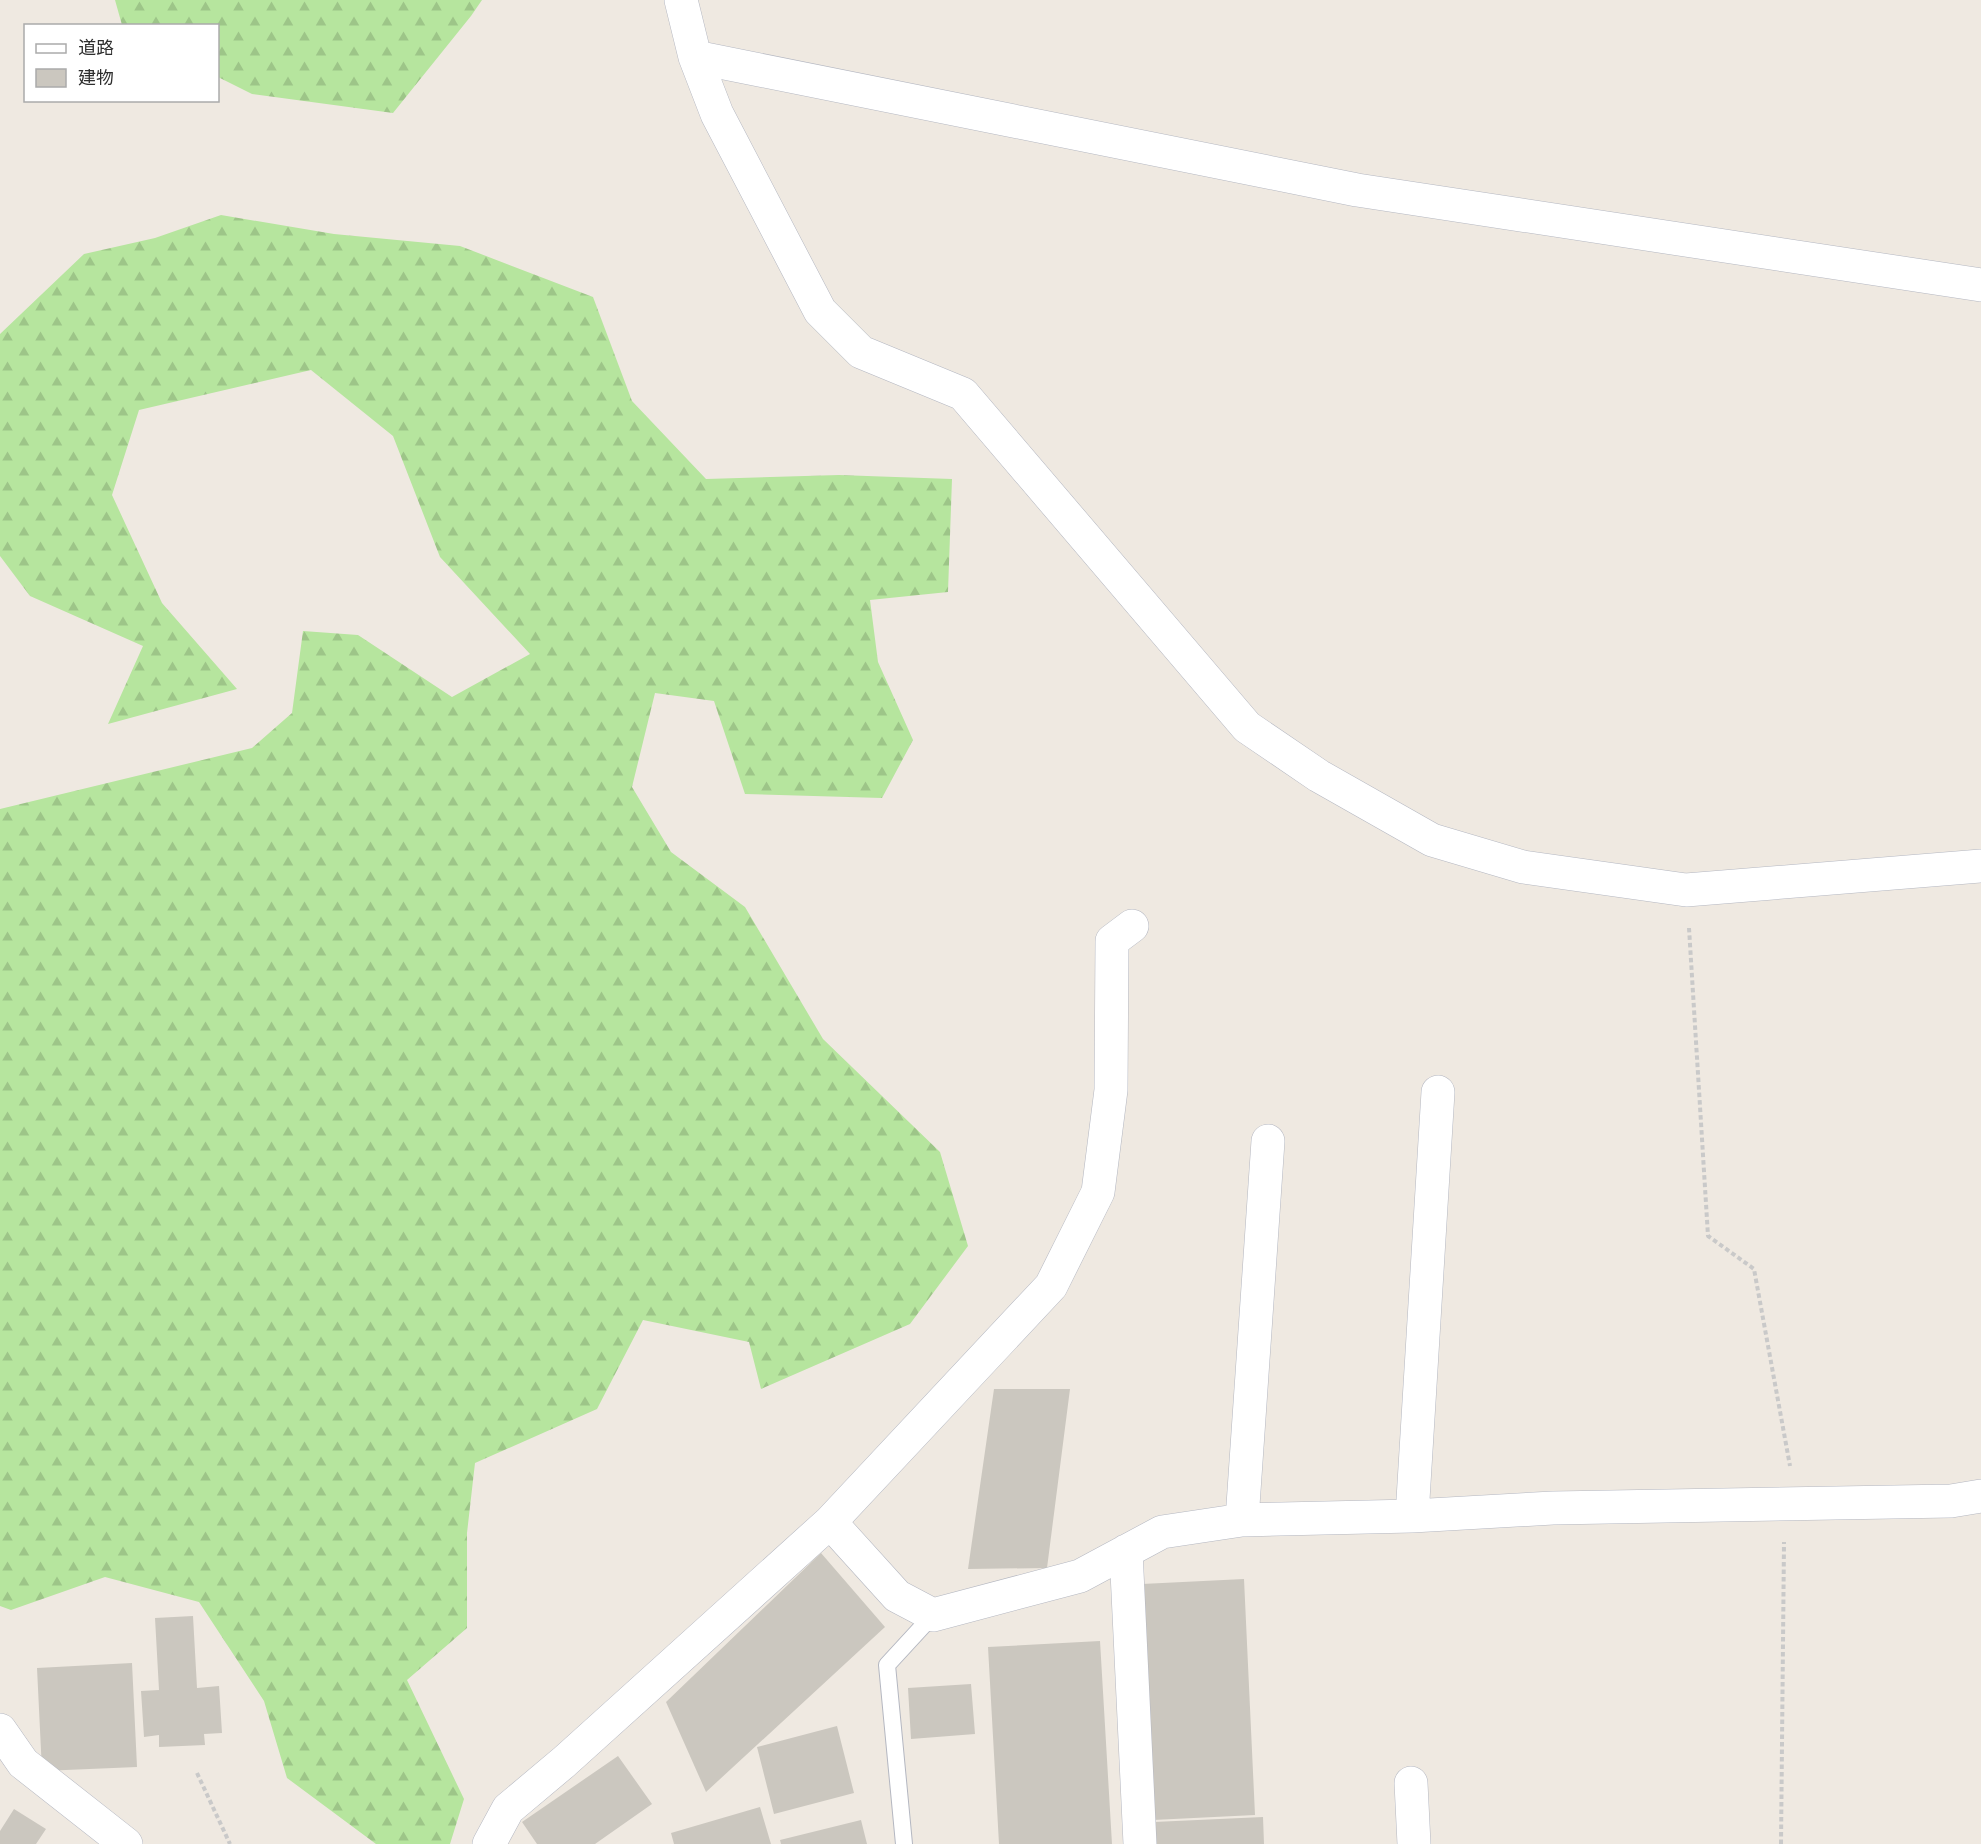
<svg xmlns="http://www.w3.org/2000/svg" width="1981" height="1844" font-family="Jost,'Noto Sans JP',sans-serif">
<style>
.forest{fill:url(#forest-firs)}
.building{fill:#cbc7bf}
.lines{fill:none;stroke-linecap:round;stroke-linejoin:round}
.service-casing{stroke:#b4b7c1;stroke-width:18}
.minor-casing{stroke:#b4b7c1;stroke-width:34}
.path{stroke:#c9c9c9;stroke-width:4;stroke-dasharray:4.5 3;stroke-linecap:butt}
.service{stroke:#fff;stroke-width:16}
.minor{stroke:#fff;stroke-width:33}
</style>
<defs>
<pattern id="forest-firs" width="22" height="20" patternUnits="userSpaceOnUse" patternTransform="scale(1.5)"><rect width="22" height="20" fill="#b6e59e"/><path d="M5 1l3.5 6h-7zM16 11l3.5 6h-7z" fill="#9dc588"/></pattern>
</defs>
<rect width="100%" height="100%" fill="#efe9e1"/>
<path class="forest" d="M115 0H482L471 16 393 113 252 94 218 77V26L122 25Z
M221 215 334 234 460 246 593 297 632 401 706 479 839 475 952 479 948 592 870 600 878 662 913 740 882 798 745 794 714 701 655 693 632 787 671 852 745 907 823 1039 940 1152 968 1246 910 1324 761 1389 749 1342 643 1320 597 1409 475 1463 467 1533V1628L407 1680 464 1799 450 1844H376L287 1778 264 1701 199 1602 105 1577 11 1610 0 1606V809L252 748 292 713 303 631 358 635 452 697 530 654 440 557 393 436 311 370 139 410 112 495 162 603 237 689 108 724 143 646 30 596 0 556V334L84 254 155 238Z"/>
<path class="building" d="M994 1389H1070L1047 1568 968 1569Z
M821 1553 885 1627 706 1792 666 1702Z
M1244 1579 1255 1815 1153 1820 1142 1584Z
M193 1616 197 1688 219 1686 222 1733 204 1734 205 1745 159 1747V1735L144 1737 141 1691 159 1690 155 1618Z
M1100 1641 1112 1844H999L988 1647Z
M132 1663 137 1767 42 1771 37 1668Z
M971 1684 975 1734 911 1739 908 1688Z
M837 1726 854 1793 774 1814 757 1747Z
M618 1756 652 1804 595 1844H537L522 1822Z
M760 1807 771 1844H674L671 1833Z
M14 1809 46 1829 36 1844H0V1831Z
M1263 1817 1264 1844H1156L1154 1822Z
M861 1820 867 1844H781L780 1840Z"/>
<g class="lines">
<defs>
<path id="service" d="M904 1844 887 1665 933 1615"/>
<path id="minor" d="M681 0 695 57 717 114 820 311 861 352 963 394 1247 727 1319 776 1432 840 1523 867 1686 890 1981 866
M695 57 1357 190 1981 285
M1412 1516 1438 1092
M1242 1520 1268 1141
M830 1522 897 1596 933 1615 1080 1576 1162 1532 1242 1520 1412 1516 1553 1508 1951 1501 1981 1496
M1126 1551 1140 1844
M0 1730 23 1763 126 1844
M1411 1783 1414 1844
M489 1844 508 1809 564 1762 830 1522 1051 1286 1098 1192 1111 1090 1112 941 1132 926"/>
</defs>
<use href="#service" class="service-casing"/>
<use href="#minor" class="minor-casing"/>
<path class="path" d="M1689 928 1708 1236 1754 1269 1790 1466
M197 1773 230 1844
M1781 1844 1784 1542"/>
<use href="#service" class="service"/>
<use href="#minor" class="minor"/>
</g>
<rect x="24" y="24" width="195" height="78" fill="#ffffff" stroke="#ababab" stroke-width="1.5"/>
<rect x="36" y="44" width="30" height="9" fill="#ffffff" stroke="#ababab" stroke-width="1.5"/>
<text x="78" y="54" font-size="18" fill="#2e2e2e">道路</text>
<rect x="36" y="69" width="30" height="18" fill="#cbc7bf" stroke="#ababab" stroke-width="1.5"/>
<text x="78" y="84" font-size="18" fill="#2e2e2e">建物</text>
</svg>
